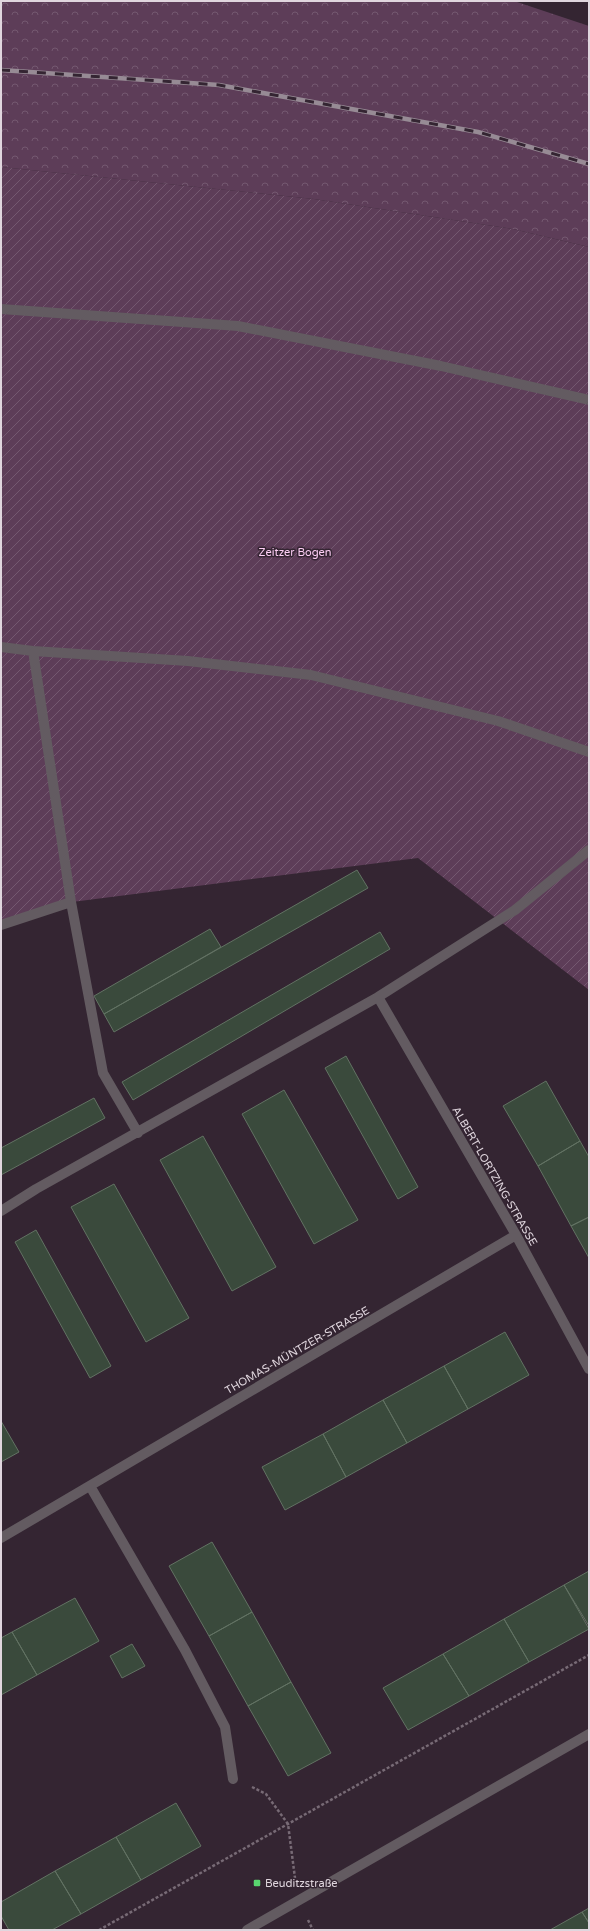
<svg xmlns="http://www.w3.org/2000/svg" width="590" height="1931" font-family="'Varela Round',sans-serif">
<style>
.forest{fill:url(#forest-crowns)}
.garden{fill:url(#garden-furrows)}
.building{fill:#3a4a3c;stroke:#627263}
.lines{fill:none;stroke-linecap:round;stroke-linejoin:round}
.path{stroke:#776a75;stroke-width:2.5;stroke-dasharray:3 2;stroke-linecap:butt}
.minor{stroke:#635b61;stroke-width:10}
.rail-casing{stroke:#978b95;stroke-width:4.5}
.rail{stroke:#342532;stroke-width:3;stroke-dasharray:9;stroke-linecap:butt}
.poi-dot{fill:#59d56f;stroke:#342532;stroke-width:1.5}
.labels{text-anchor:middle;stroke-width:3;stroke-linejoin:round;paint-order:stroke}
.park-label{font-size:11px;fill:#fecff6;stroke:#342532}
.street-label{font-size:11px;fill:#e0d6de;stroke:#342532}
.poi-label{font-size:11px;fill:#e0d6de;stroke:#342532;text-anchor:start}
</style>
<defs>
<pattern id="forest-crowns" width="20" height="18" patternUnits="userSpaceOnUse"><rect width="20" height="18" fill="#5d3d58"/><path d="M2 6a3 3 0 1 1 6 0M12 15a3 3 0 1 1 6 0" fill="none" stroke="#745870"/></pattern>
<pattern id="garden-furrows" width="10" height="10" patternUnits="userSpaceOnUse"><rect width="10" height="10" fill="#5d3d58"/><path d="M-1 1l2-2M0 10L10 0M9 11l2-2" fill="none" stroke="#745870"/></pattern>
</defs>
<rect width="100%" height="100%" fill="#342532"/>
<path class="forest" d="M1 1H514L589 26V247L513 229 314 199 1 167Z"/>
<path class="garden" d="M1 167 314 199 513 229 589 247V990L418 858 72 902 1 925Z"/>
<path class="building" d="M357 870 368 888 114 1032 104 1014Z
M210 929 221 947 104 1014 94 996Z
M380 932 390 949 133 1100 122 1082Z
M346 1056 418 1187 398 1199 325 1068Z
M546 1081 580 1141 538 1166 503 1106Z
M284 1090 358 1220 314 1244 242 1114Z
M94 1098 105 1118 1 1175V1148Z
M203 1136 276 1267 232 1291 160 1160Z
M580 1141 589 1157V1217L571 1226 538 1166Z
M114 1184 189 1318 146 1342 71 1207Z
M589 1217V1258L571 1226Z
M36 1230 111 1366 90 1378 15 1242Z
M505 1332 529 1375 468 1409 444 1366Z
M444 1366 468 1409 407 1443 383 1400Z
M383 1400 407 1443 346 1477 323 1434Z
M1 1421 19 1452 1 1462Z
M323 1434 346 1477 285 1510 262 1467Z
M212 1542 252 1612 209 1636 169 1566Z
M589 1571V1626L564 1585Z
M564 1585 589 1629 529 1662 504 1619Z
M75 1598 99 1641 37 1675 12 1632Z
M252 1612 291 1682 248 1706 209 1636Z
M504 1619 529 1662 469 1696 443 1654Z
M12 1632 37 1675 1 1695V1638Z
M132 1644 145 1666 122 1678 110 1656Z
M443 1654 469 1696 408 1730 383 1688Z
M291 1682 331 1753 288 1776 248 1706Z
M176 1803 201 1846 141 1880 116 1837Z
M116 1837 141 1880 81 1914 55 1871Z
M55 1871 81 1914 52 1930H9L1 1916V1902Z
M589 1908V1923L582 1912Z
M582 1912 589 1923V1930H550Z"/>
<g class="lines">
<path class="path" d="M252 1787 266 1794 288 1824 295 1878
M308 1920 313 1930
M99 1930 589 1655"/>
<path class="minor" d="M1 309 238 326 441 366 589 400
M1 647 33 651 188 661 311 675 498 721 589 752
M71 902 103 1073 138 1133
M1 925 71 902 33 651
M378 997 516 1235 589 1369
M1 1211 36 1189 378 997 515 910 589 850
M90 1486 185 1650 225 1727 233 1779
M1 1538 516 1235
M247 1930 589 1734"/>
<defs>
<path id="rail" d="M1 70 219 85 478 132 589 164"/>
</defs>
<use href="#rail" class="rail-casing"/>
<use href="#rail" class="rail"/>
</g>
<rect class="poi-dot" x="253" y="1879" width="8" height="8" rx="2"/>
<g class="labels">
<g class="park-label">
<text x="295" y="556">Zeitzer Bogen</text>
</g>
<g class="street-label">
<text transform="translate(495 1176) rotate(60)" y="4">ALBERT-LORTZING-STRASSE</text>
<text transform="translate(297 1350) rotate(-30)" y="4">THOMAS-MÜNTZER-STRASSE</text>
</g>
<g class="poi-label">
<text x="265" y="1887">Beuditzstraße</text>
</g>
</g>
<rect width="590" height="1931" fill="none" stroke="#e0d6de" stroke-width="4"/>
</svg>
